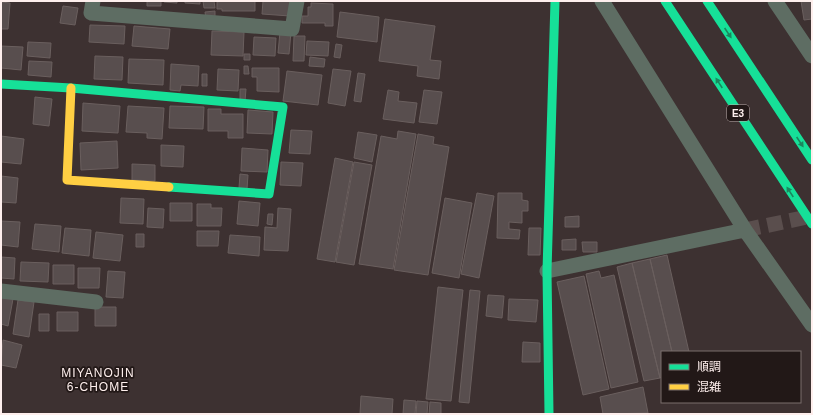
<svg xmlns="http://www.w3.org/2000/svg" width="813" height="415" font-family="Helvetica,'Noto Sans JP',sans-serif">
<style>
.building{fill:#584e4e;stroke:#6a5f5e}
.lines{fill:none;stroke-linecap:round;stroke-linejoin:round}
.street-tunnel{stroke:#5a4e4d;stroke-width:15;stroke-dasharray:15 8;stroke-linecap:butt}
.street{stroke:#5e6d63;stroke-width:15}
.fast{stroke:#16e098;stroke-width:9}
.slow{stroke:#ffcf43;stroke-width:9}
.oneway{fill:#1b865e}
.labels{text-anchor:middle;stroke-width:3.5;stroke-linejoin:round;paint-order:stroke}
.shield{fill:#221817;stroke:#bcaead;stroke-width:1}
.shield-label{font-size:10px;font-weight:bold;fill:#feefed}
.neighbourhood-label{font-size:12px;letter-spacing:1px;fill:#feefed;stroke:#221817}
</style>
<rect width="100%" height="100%" fill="#3d3131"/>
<path class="building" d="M147 1H161V6H147Z
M164 1H177V3L164 2Z
M183 1H200V4L185 3V1Z
M203 1H214L215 8H204Z
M223 1H255V11H222V9H217V2Z
M263 1H291L290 16 262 14Z
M801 1H812V19L804 20Z
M1 2 10 3 8 29H1Z
M311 3 333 4V26H325V23H302V16H308V7H311Z
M63 6 78 8 75 25 60 23Z
M215 11V19H206L205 12Z
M340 12 379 17 377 42 337 37Z
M385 19 435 26 430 60 441 61 439 79 417 76 418 66 379 61Z
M90 25 125 26 124 44 89 42Z
M134 26 170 29 168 49 132 46Z
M212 31 244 32 243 56 211 55Z
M280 32H291L289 54 278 53Z
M294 36H305L304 61H293Z
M254 37 276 38 275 56 253 55Z
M307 41 329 42 328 56 306 55Z
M28 42 51 43 50 58 27 56Z
M336 44 342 45 340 58 334 57Z
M1 46 23 47 21 70 1 68Z
M244 54H250V60H244Z
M95 56 123 57 122 80 94 79Z
M310 57 325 59 324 67 309 66Z
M129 59 164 60 163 85 128 83Z
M29 61 52 62 51 77 28 75Z
M171 64 199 66 198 86 181 85 180 91 170 90Z
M244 66H248L249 74H244Z
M252 68H279V92L257 91V77H252Z
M218 69 239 70 238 91 217 90Z
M333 69 351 71 345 106 328 103Z
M287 71 322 75 318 105 283 101Z
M358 73 365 74 361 102 354 101Z
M202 74H207V86H202Z
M240 89H246L245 101H240Z
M388 90 399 92 398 101 417 103 414 123 383 119Z
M424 90 442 92 437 124 419 122Z
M35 97 52 99 49 126 33 124Z
M83 103 120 106 118 133 82 131Z
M128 106 164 108 162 139 147 138V133L126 132Z
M170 106 204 107 203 129 169 128Z
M208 109H221V114H243V138H228V131H208Z
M248 110 273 112 272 134 247 133Z
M291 130 312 131 310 154 289 153Z
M398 131 416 134 393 269 359 264 381 136 397 139Z
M358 132 377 135 372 162 354 158Z
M418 134 434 137 433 144 449 147 428 275 394 270Z
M1 136 24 139 21 164 1 162Z
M117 141 118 168 81 170 80 143Z
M161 145 184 146 183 167 161 166Z
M242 148 268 150 267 172 241 171Z
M335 158 353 162 335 262 317 259Z
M281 162 303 163 301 186 280 185Z
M354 162 372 165 354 265 336 262Z
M132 164 155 165V181L132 180Z
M240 174 248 175 247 189 239 188Z
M1 176 18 178 16 203 1 202Z
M477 193 494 196 479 278 461 274Z
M498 193H522V200L528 201V211H522V223L509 222V229L520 230 519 239 497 238Z
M121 198 144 199 143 224 120 223Z
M445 198 472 203 459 278 432 273Z
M239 201 260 203 258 226 237 224Z
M170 203H192V221H170Z
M197 204H211V208H222L221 226H197Z
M148 208 164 209 163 228 147 227Z
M278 208 291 209 288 251 264 250 265 227 277 228Z
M268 214H273L272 225 267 224Z
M579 216V227H565V217Z
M1 221 20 222 18 247 1 245Z
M35 224 61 226 59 252 32 249Z
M65 228 91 230 89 256 62 253Z
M529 228H541L540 255H528Z
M197 231H219L218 246H197Z
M96 232 123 235 120 261 93 258Z
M136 234H144V247H136Z
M230 235 260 237 259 256 228 253Z
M576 239V250H562V240Z
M582 242H597V252H583Z
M667 255 689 352H672L650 259Z
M1 257 15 258 14 279 1 278Z
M650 259 672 352H662V377L660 378 632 263Z
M21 262 49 263 48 282 20 281Z
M632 263 660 378 644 381 617 267Z
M53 265H74V284H53Z
M78 268H100L99 288H78Z
M108 271 125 272 123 298 106 297Z
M599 271 601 278 614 275 638 382 611 388 586 274Z
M584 276 609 389 583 395 557 282Z
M438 287 463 290 451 401 426 399Z
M470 290 480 291 469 403 459 402Z
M488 295 504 296 502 318 486 316Z
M1 297 13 299 8 326 1 324Z
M509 299 538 300 536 322 508 320Z
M18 300 34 302 29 337 13 334Z
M95 307H116V326H95Z
M57 312H78V331H57Z
M39 314H49V331H39Z
M3 340 22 345 16 368 1 365Z
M523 342 540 343V362H522Z
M643 387 648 413 603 414 600 397Z
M361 396 393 399 392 414H360Z
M404 400 416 401 415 414H403Z
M417 401 428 402 427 414H416Z
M430 402 441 403V414H429Z"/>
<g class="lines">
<path class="street-tunnel" d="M745 230 812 216"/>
<path class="street" d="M93 1 91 13 292 29 297 1
M602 1 745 230 812 325
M775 1 812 56
M547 271 745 230
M1 291 96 302"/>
<path class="fast" d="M665 1 812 224
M707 1 812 160
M1 84 71 88 283 107 269 194 169 187
M549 414 547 271 555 1"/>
<path class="slow" d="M71 88 67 180 169 187"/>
</g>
<defs><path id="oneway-solid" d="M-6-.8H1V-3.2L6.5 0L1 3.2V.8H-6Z"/></defs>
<g class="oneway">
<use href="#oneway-solid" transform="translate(728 33) rotate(56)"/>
<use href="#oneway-solid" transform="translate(719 83) rotate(-123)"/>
<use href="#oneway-solid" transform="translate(800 142) rotate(56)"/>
<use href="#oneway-solid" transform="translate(790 192) rotate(-123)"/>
</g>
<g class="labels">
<rect class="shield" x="727" y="105" width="22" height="16" rx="3"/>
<g class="shield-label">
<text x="738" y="117">E3</text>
</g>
<g class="neighbourhood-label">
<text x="98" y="377">MIYANOJIN<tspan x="98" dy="14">6-CHOME</tspan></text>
</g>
</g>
<rect width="813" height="415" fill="none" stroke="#feefed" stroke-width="4"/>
<rect x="661" y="351" width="140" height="52" fill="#221817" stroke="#7a6e6d"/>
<rect x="669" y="364" width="20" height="6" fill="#16e098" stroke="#7a6e6d"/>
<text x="697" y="371" font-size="12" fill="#feefed">順調</text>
<rect x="669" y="384" width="20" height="6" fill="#ffcf43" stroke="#7a6e6d"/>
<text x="697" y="391" font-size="12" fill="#feefed">混雑</text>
</svg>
